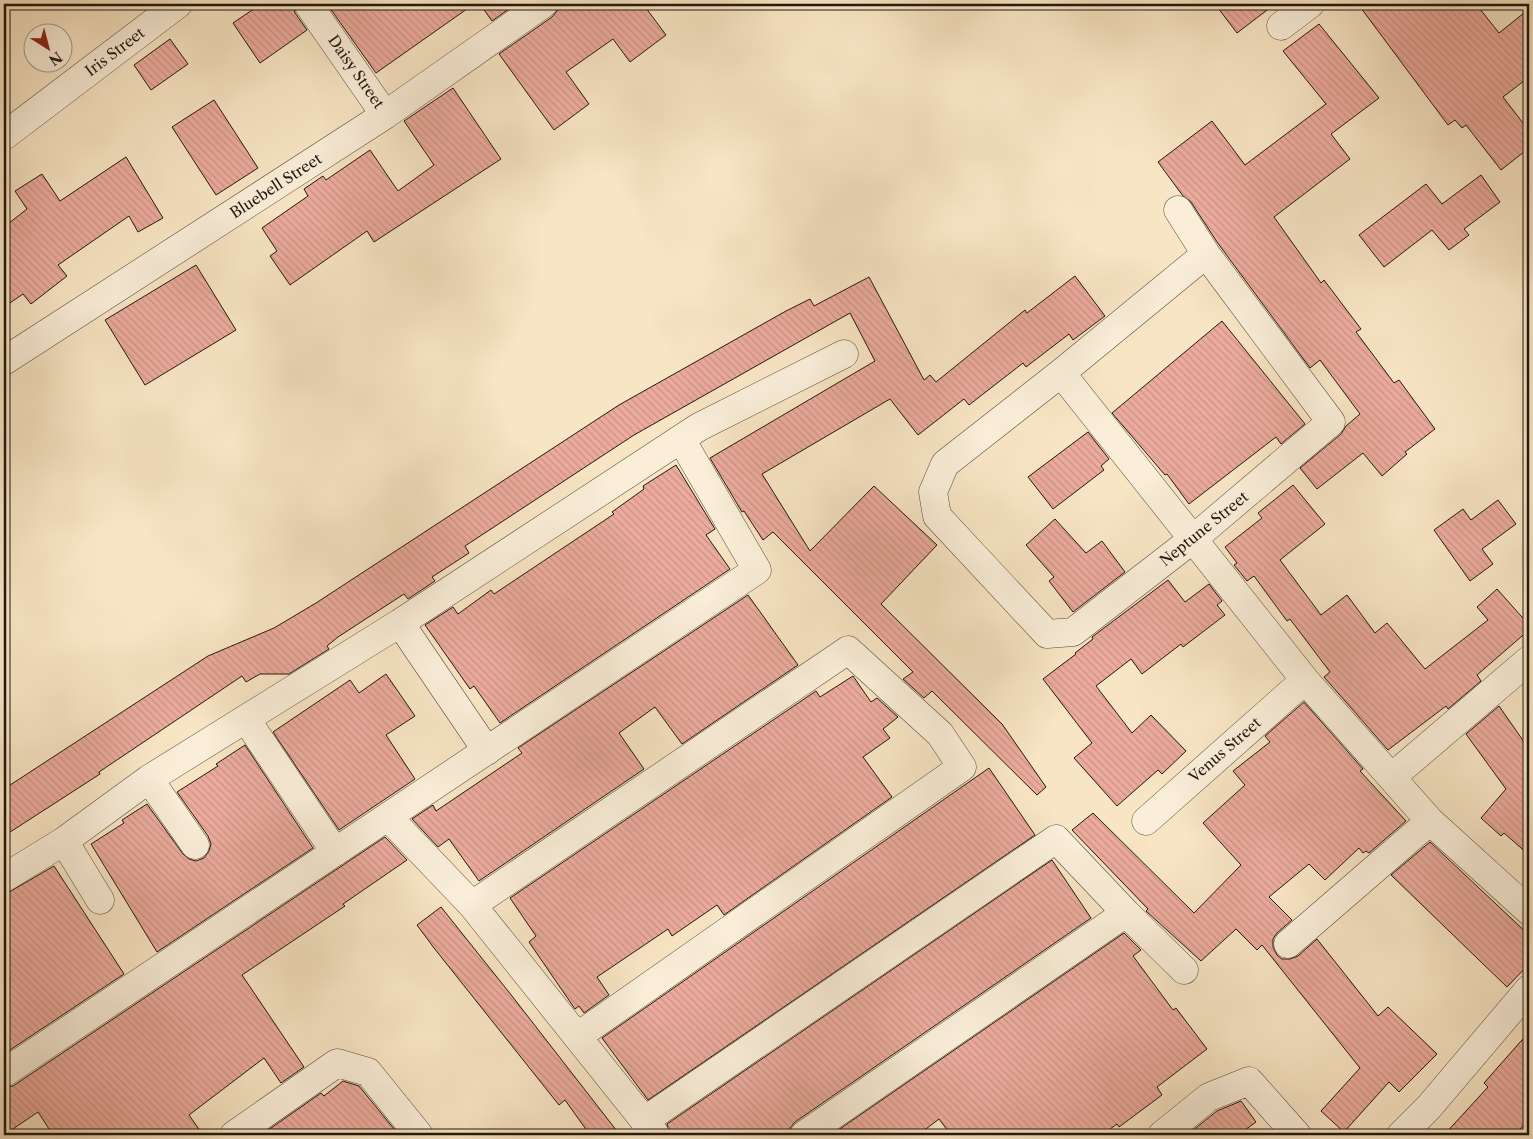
<svg xmlns="http://www.w3.org/2000/svg" width="1533" height="1139" font-family="'Libre Caslon Text',serif">
<style>
.building{fill:url(#building-back-hatch);stroke:#21180e}
.lines{fill:none;stroke-linecap:round;stroke-linejoin:round}
.minor-casing{stroke:#574b3c;stroke-width:29}
.minor{stroke:#faeed9;stroke-width:28}
.labels{text-anchor:middle;stroke-width:4;stroke-linejoin:round;paint-order:stroke}
.street-label{font-size:15px;fill:#21180e;stroke:#faeed9}
</style>
<defs>
<pattern id="building-back-hatch" width="6" height="6" patternUnits="userSpaceOnUse" patternTransform="scale(1.25)"><rect width="6" height="6" fill="#ecab9d"/><path d="M-1 5l2 2M0 0l6 6M5-1l2 2" fill="none" stroke="#ca9286"/></pattern>
</defs>
<rect width="100%" height="100%" fill="#f8e5c4"/>
<filter id="stains"><feTurbulence type="fractalNoise" baseFrequency=".004" numOctaves="4"/><feColorMatrix values="0 0 0 0 .2 0 0 0 0 .09 0 0 0 0 .02 0 0 0 .5 -.17"/></filter>
<radialGradient id="worn" r=".72"><stop offset=".6" stop-color="#630" stop-opacity="0"/><stop offset="1" stop-color="#630" stop-opacity=".3"/></radialGradient>
<path class="building" d="M261 4H293L295 13 307 30 260 63 233 23Z
M327 4H474L376 73Z
M480 4H516L492 21Z
M558 4H643L666 35 630 62 613 39 566 72 589 104 554 130 499 54 552 17 557 11Z
M1215 4H1275L1237 33Z
M1358 4H1476L1499 33 1529 9V77L1503 97 1529 131V148L1501 170 1466 125 1462 128 1455 120 1448 125Z
M1319 24 1379 98 1331 134 1350 159 1274 217 1321 283 1324 280 1361 329 1356 332 1394 383 1399 380 1435 429 1405 452 1407 454 1382 476 1363 453 1317 489 1300 468 1341 434 1346 426 1360 414 1320 360 1310 368 1217 242 1191 202 1183 196 1158 162 1212 121 1245 165 1326 104 1283 51Z
M170 39 188 64 151 90 134 65Z
M453 88 501 159 374 242 367 231 290 285 270 256 277 251 262 228 308 196 304 189 323 176 326 180 370 150 398 191 434 165 404 121Z
M214 100 258 168 216 195 172 127Z
M126 157 163 218 138 232 129 216 58 265 67 276 31 304 23 294 4 307V227L27 209 15 191 42 174 60 201Z
M1481 175 1500 202 1464 229 1469 235 1449 250 1432 230 1384 267 1359 235 1426 184 1442 204Z
M196 265 236 330 145 385 105 320Z
M1075 276 1105 316 1073 340 1069 334 1026 367 1023 363 969 405 964 399 918 435 890 399 762 474 810 551 874 486 937 545 881 604 1002 724 1046 787 1037 795 932 691 924 698 903 679 913 672 773 532 763 540 744 511 742 512 710 458 875 361 850 313 634 435 465 546 469 553 432 577 435 581 408 599 404 594 338 637 327 646 329 649 289 674H260L246 682 242 676 99 772 100 774 4 836V789L208 656 274 628 316 603 619 405 786 311 810 299 814 306 869 277 924 380 930 375 936 382 1025 310 1027 313Z
M1222 321 1305 424 1281 444 1276 437 1189 504 1167 474 1165 475 1112 413Z
M1088 432 1109 459 1101 466 1104 470 1053 509 1028 477Z
M676 465 715 529 706 535 730 569 500 723 474 686 470 689 425 625 453 607 458 614 491 590 494 594 614 514 612 512 644 489 643 486Z
M1293 485 1325 524 1280 560 1321 615 1347 595 1375 633 1387 623 1425 669 1488 620 1477 607 1497 589 1529 625V630L1477 675 1481 681 1448 709 1446 706 1388 750 1324 677 1330 672 1290 619 1287 621 1254 576 1247 581 1234 565 1237 563 1225 547 1262 518 1258 513Z
M1498 500 1516 524 1482 549 1493 564 1470 581 1434 530 1463 509 1471 520Z
M1055 519 1086 553 1102 541 1125 572 1073 612 1049 581 1054 577 1026 545Z
M1168 580 1185 602 1209 584 1222 601 1217 605 1225 615 1183 647 1181 644 1142 674 1131 659 1096 686 1132 733 1151 715 1186 751 1162 774 1158 770 1117 806 1074 758 1092 743 1043 679 1076 654 1075 653 1093 639 1092 637Z
M748 595 798 665 682 744 655 707 619 733 644 769 479 881 449 839 438 847 412 819 433 805 436 811 522 753 518 748Z
M386 674 415 716 386 735 415 779 339 830 273 732 350 680 359 693Z
M853 676 871 702 877 698 898 717 883 729 890 738 863 757 892 797 724 915 717 905 672 936 668 929 597 977 609 995 584 1013 579 1006 575 1009 529 942 536 936 510 898 816 691 820 697Z
M1304 702 1363 769 1360 771 1406 821 1369 853 1366 851 1363 853 1359 848 1325 880 1309 864 1269 897 1292 920 1277 933 1273 939V947L1277 955 1282 959H1290L1298 956 1317 939 1378 1016 1388 1007 1437 1054 1399 1092 1389 1082 1344 1132 1321 1111 1360 1068 1262 945 1257 950 1236 929 1201 961 1146 911 1148 909 1072 830 1093 813 1194 913 1241 865 1203 823 1245 785 1233 771 1270 742 1265 736Z
M1499 706 1529 749V855L1504 833 1501 836 1481 818 1506 789 1466 734Z
M245 745 313 848 157 952 91 844 124 823 122 820 147 804 183 854 189 859 196 861 204 858 209 851 211 844 208 836 177 792 218 766 216 764Z
M989 768 1035 835 648 1100 602 1038Z
M385 837 407 860 343 904 345 906 242 975 304 1067 281 1083 264 1058 189 1115 203 1135H53L38 1112 4 1135V1088L13 1086Z
M1430 842 1529 935V964L1507 987 1391 875Z
M1052 860 1091 918 795 1122 790 1128 789 1135H670L667 1124Z
M54 866 124 974 4 1054V895Z
M441 907 512 996 620 1135H590L565 1100 559 1105 434 948 417 925Z
M1124 933 1141 950 1133 956 1173 1010 1176 1008 1207 1049 1157 1087 1162 1095 1119 1127 1117 1124 1102 1135H951L939 1119 918 1135H831Z
M1529 1032V1119L1515 1135H1444L1488 1087 1484 1083Z
M343 1081 359 1086 399 1135H261L321 1093 324 1096Z
M1241 1101 1256 1122 1238 1135H1187L1217 1111Z"/>
<g class="lines">
<defs>
<path id="minor" d="M308 4 385 115
M1281 26 1310 4
M4 136 178 4
M1178 210 1206 254 1331 422 1193 539 1073 632 1047 634 937 516 933 492 945 464 1061 373 1206 254
M4 361 385 115 543 4
M1061 373 1305 680 1430 821 1529 911
M400 623 487 751
M246 719 335 852
M1393 776 1529 660
M149 779 195 845
M388 817 472 905 655 1134
M1146 821 1305 680
M64 841 100 900
M4 878 64 841 149 779 400 623 699 427 844 354
M472 905 848 650 940 734 962 767 578 1036
M1288 944 1430 821
M4 1073 757 570 681 439
M644 1121 1056 839 1126 913 1184 970
M234 1135 337 1063 368 1072 419 1135
M804 1135 1126 913
M1162 1135 1209 1097 1249 1081 1297 1135
M1401 1135 1429 1107 1529 989"/>
</defs>
<use href="#minor" class="minor-casing"/>
<use href="#minor" class="minor"/>
</g>
<g class="labels">
<g class="street-label">
<text transform="translate(115 52) rotate(-37)" y="5">Iris Street</text>
<text transform="translate(356 72) rotate(55)" y="5">Daisy Street</text>
<text transform="translate(276 186) rotate(-33)" y="5">Bluebell Street</text>
<text transform="translate(1204 529) rotate(-39)" y="5">Neptune Street</text>
<text transform="translate(1225 750) rotate(-41)" y="5">Venus Street</text>
</g>
</g>
<rect width="1533" height="1139" fill="none" stroke="#f8e5c4" stroke-width="20"/>
<rect x="5" y="5" width="1523" height="1129" fill="none" stroke="#21180e" stroke-width="2.5"/>
<rect x="10" y="10" width="1513" height="1119" fill="none" stroke="#21180e"/>
<g transform="translate(48 48) rotate(144)"><circle r="24" fill="#faeed9" stroke="#a39888"/>
<path d="M0-4L9 19L0 12L-9 19Z" fill="#8f2418"/>
<text y="-8" font-size="14" font-weight="bold" text-anchor="middle" fill="#21180e">N</text>
</g>
<rect width="100%" height="100%" filter="url(#stains)"/>
<rect width="100%" height="100%" fill="url(#worn)"/>
</svg>
